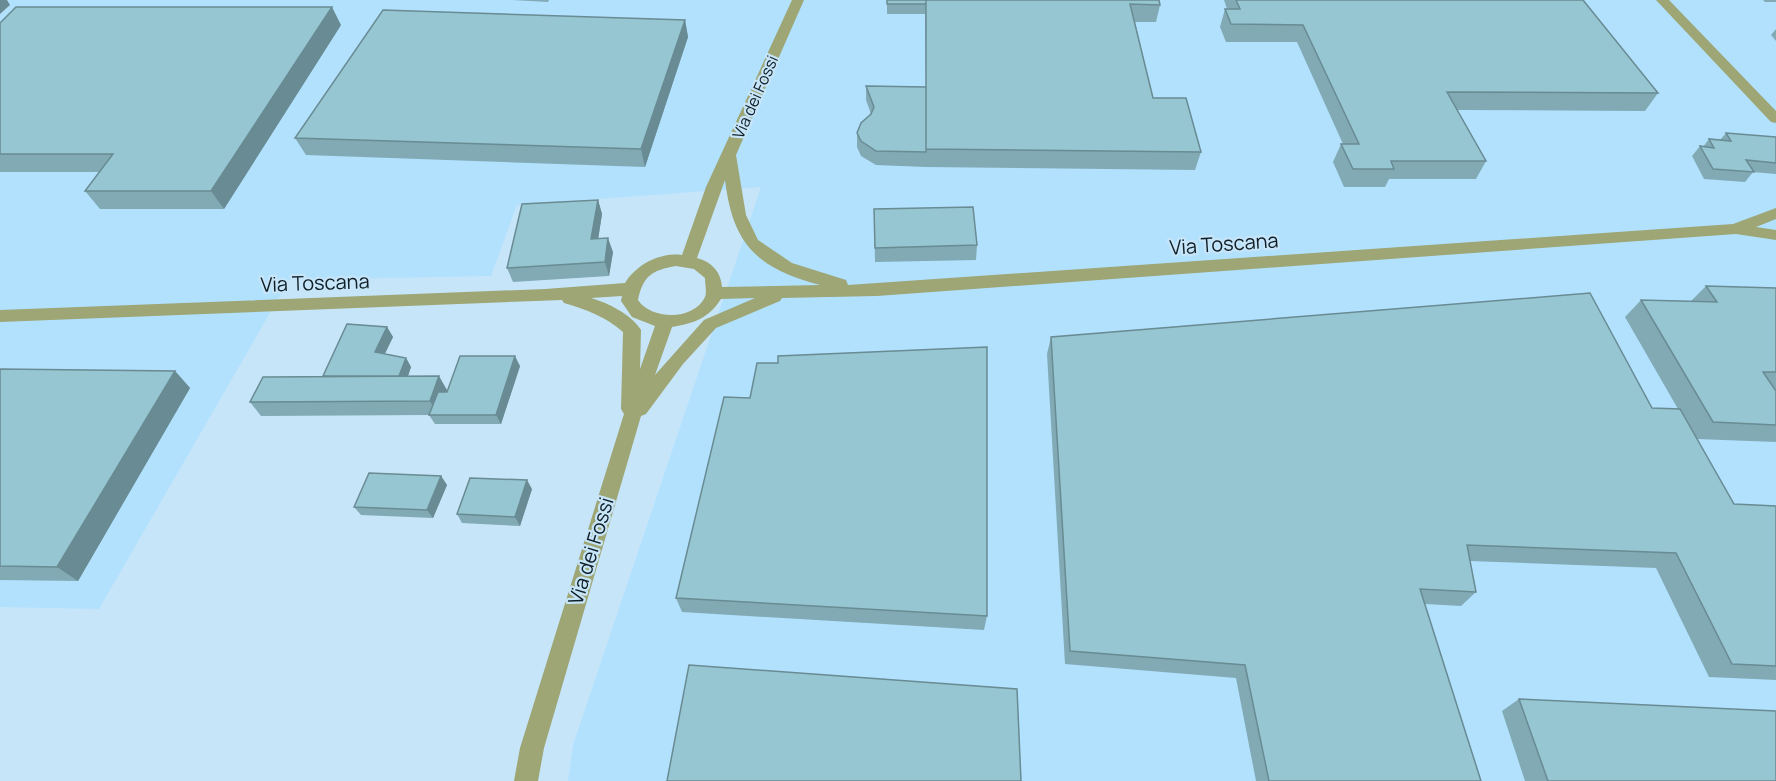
<svg xmlns="http://www.w3.org/2000/svg" width="1776" height="781" font-family="Manrope,sans-serif">
<style>
.built{fill:#b2e1fe}
.lines{fill:none;stroke-linecap:round;stroke-linejoin:round}
.street{fill:#9da674;fill-rule:evenodd}
.wall{fill:#81aab5}
.shaded-wall{fill:#698b93}
.building{fill:#96c6d2;stroke:#698b93;stroke-width:1.5}
.labels{text-anchor:middle;stroke-width:4.5;stroke-linejoin:round;paint-order:stroke}
.far-street-label{font-size:16px;fill:#0f1e26;stroke:#c7e5f9}
.street-label{font-size:20px;fill:#0f1e26;stroke:#c7e5f9}
</style>
<rect width="100%" height="100%" fill="#c7e5f9"/>
<path class="built" d="M0 0H1776V781H568L573 745 761 187 517 205 491 276 289 280 99 609 0 607Z"/>
<g class="lines">
<path class="street" d="M792 0H804L736 155 746 215 758 240 792 263 846 280 848 285 1733 224 1776 208V219L1756 227 1776 230V240L1736 234 877 296 782 298 780 301 716 328 683 364 646 414 641 416 544 748 538 781H514L520 748 624 414 621 409 623 332C605 316 587 310 564 303L562 300 0 322V310L545 289 625 283C636 265 660 252 682 255L706 187ZM725 180C733 245 757 268 820 285L722 287C721 272 712 262 697 258ZM676 266 694 269 705 278C705 284 707 292 705 297 694 321 651 320 638 300 643 276 652 270 676 266ZM622 296 621 301 632 317 655 326 640 369 641 330C631 314 608 303 591 298ZM755 298 704 320 655 375 672 327C694 323 708 319 721 299Z
M1656 0H1669L1776 111V123L1771 122Z"/>
</g>
<path class="wall" d="M512 0H549L548 2Z
M887 0 1160 5 1156 22H1135L1153 98 1201 152 1195 170 926 167 876 165 861 156 857 147V133L871 114 866 100V86L926 87 925 14H887Z
M1224 0H1583L1658 93 1645 111 1457 110 1486 161 1476 179H1389L1385 187H1344L1333 162 1341 144H1343L1297 42H1226L1220 27 1225 9H1227Z
M1763 0H1776V2H1765Z
M685 20 688 37 645 167 306 155 295 138Z
M0 23 341 25 224 209H100L85 191 100 172H0Z
M1776 29V41L1771 35Z
M1726 133 1776 137V174L1753 172 1745 182 1704 179 1692 156 1700 146 1703 147 1709 139 1720 140Z
M598 200 602 214 598 239 613 252 609 276 513 282 507 268Z
M874 209 977 245 976 260 875 262Z
M1706 286 1776 288V390H1775L1776 391V442L1697 439 1734 504 1776 506V680L1709 677 1656 568 1470 561 1476 592 1461 606 1425 604 1481 781H1256L1236 678 1065 664 1047 354 1051 337 1652 408 1678 409 1625 317 1641 300 1691 301Z
M387 327 393 337 385 354 406 358 411 367 408 376 447 390 520 366 501 424H435L429 415 261 416 250 402 323 376Z
M0 369 175 371 190 388 78 581 0 580Z
M750 398 987 616 984 630 682 612 676 598Z
M441 476 447 485 433 518 361 515 354 507Z
M532 489 520 526 462 523 457 514Z
M1519 699 1776 781H1525L1502 711Z"/>
<path class="shaded-wall" d="M0 0H7L10 5 0 14Z
M332 7 341 25 224 209 211 191Z
M685 20 688 37 645 167 641 149Z
M598 200 602 214 596 253 591 239Z
M608 238 613 252 609 276 605 262Z
M387 327 393 337 381 361 375 352Z
M515 356 520 366 501 424 496 415Z
M406 358 411 367 403 390 397 380Z
M175 371 190 388 78 581 57 567Z
M439 376 447 390 438 415 430 401Z
M441 476 447 485 433 518 427 510Z
M527 480 532 489 520 526 515 517Z"/>
<path class="building" d="M887 0H926V4H887Z
M926 0H1159L1160 5 1130 4 1153 98H1186L1201 152 926 149Z
M1236 0H1583L1658 93 1447 92 1486 161H1391L1394 169H1353L1341 144H1359L1303 25 1231 24 1225 9H1240Z
M16 7H332L211 191H85L113 154H0V23Z
M383 10 685 20 641 149 295 138Z
M866 86 926 87V152L876 151 861 141 857 133 861 123 871 114 874 107Z
M1726 133 1776 137V163L1746 160 1754 172 1713 169 1700 146 1714 148 1709 139 1731 141Z
M598 200 591 239 608 238 605 262 507 268 522 204Z
M973 207 977 245 875 248 874 209Z
M1706 286 1776 288V372H1763L1776 391V425L1713 422 1641 300 1717 302Z
M1590 293 1652 408 1680 409 1734 504 1776 506V666L1732 664 1676 553 1467 545 1476 592 1420 589 1481 781H1269L1245 665 1070 651 1051 337Z
M347 324 387 327 375 352 406 358 399 376H323Z
M987 347V616L676 598 724 397 750 398 757 363H778V356Z
M460 356H515L496 415H429L438 392H447Z
M0 369 175 371 57 567 0 566Z
M439 376 430 401 250 402 263 377Z
M369 473 441 476 427 510 354 507Z
M470 478 527 480 515 517 457 514Z
M689 665 1017 689 1021 781H667Z
M1519 699 1776 711V781H1548Z"/>
<g class="labels">
<g class="far-street-label">
<text transform="translate(755 97) rotate(-66)" y="6">Via dei Fossi</text>
</g>
<g class="street-label">
<text transform="translate(1224 244) rotate(-4)" y="7">Via Toscana</text>
<text transform="translate(315 283) rotate(-2)" y="7">Via Toscana</text>
<text transform="translate(591 551) rotate(-73)" y="7">Via dei Fossi</text>
</g>
</g>
</svg>
